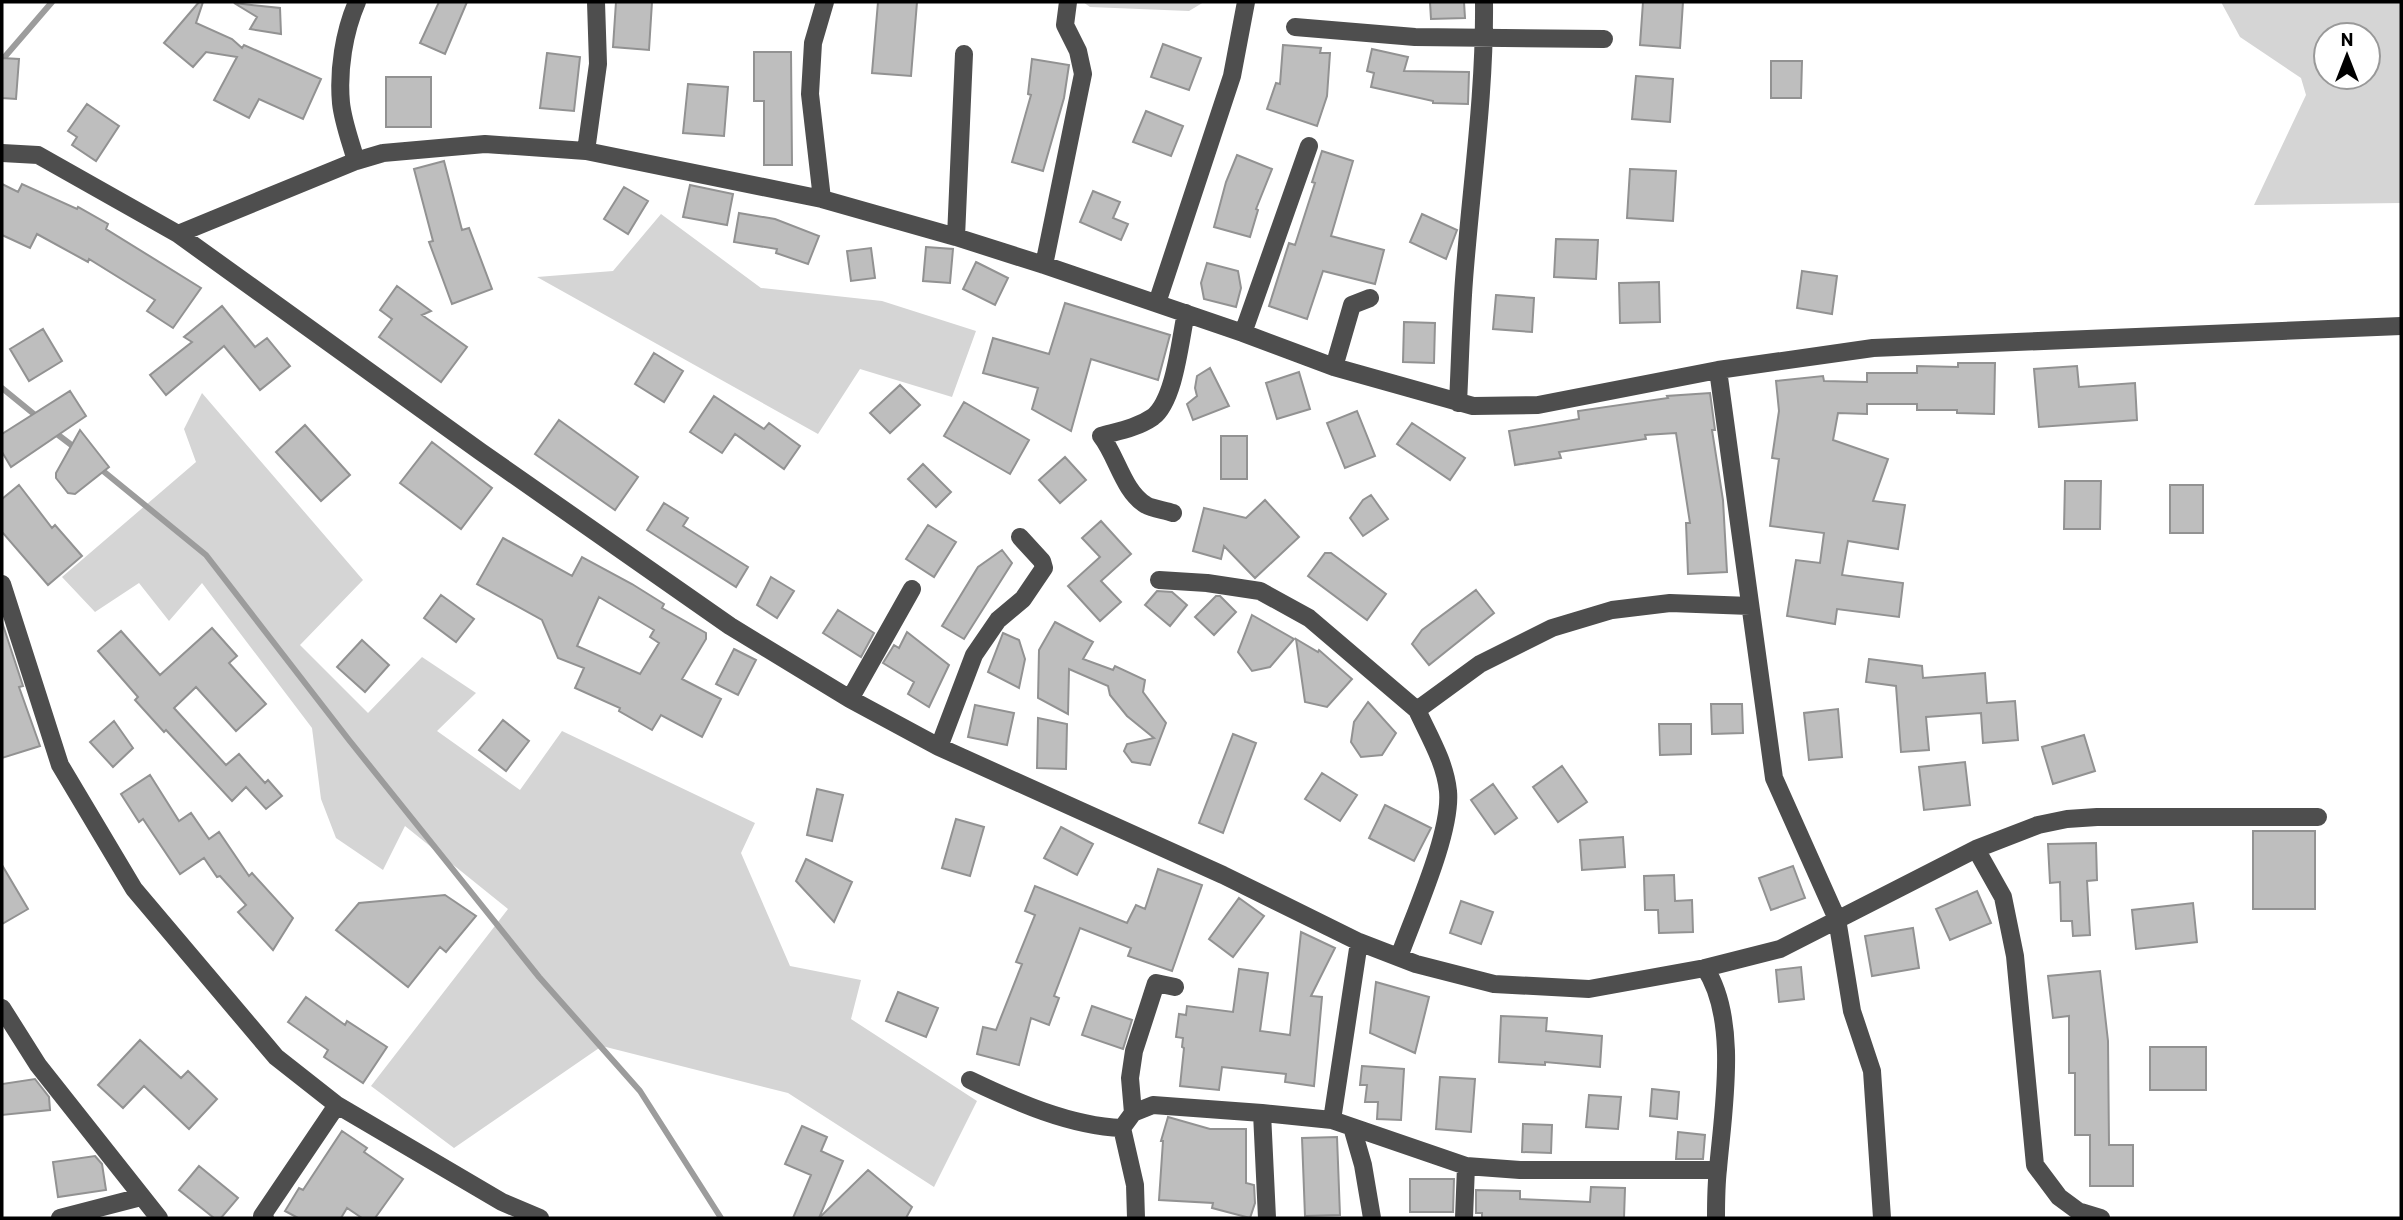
<svg xmlns="http://www.w3.org/2000/svg" width="2403" height="1220" font-family="Barlow,sans-serif">
<style>
.green{fill:#d5d5d5;fill-rule:evenodd}
.lines{fill:none;stroke-linecap:round;stroke-linejoin:round}
.stream{stroke:#9c9c9c;stroke-width:6}
.building{fill:#bebebe;stroke:#929292;stroke-width:2;fill-rule:evenodd}
.minor{stroke:#4e4e4e;stroke-width:18}
</style>
<rect width="100%" height="100%" fill="#fff"/>
<path class="green" d="M1083 2H1204L1189 11 1090 7Z
M2221 2H2401V203L2254 205 2306 95 2301 78 2240 37ZM2326 35H2368V77H2326Z
M661 214 761 288 882 301 976 331 952 397 860 369 818 434 537 277 613 271Z
M202 393 363 580 300 645 368 713 422 657 476 693 437 731 520 790 562 731 755 823 741 853 790 966 861 980 851 1019 977 1101 934 1187 788 1093 602 1046 454 1148 371 1086 508 909 405 826 383 870 336 838 321 799 312 728 202 583 169 621 139 583 95 612 62 577 196 462 184 429Z"/>
<g class="lines">
<path class="stream" d="M2 60 52 2
M2 388 40 419
M53 431 78 450
M97 466 206 555 349 740 539 977 640 1091 721 1218"/>
</g>
<path class="building" d="M199 2H203L196 23 232 39 242 48 244 45 321 79 303 119 259 99 249 118 214 100 237 57 206 52 193 67 164 43Z
M439 2H467L445 54 420 43Z
M616 2H652L649 50 613 47Z
M878 2H917L911 76 872 73Z
M1430 2H1464L1465 18 1431 19Z
M1643 2H1683L1680 48 1640 45Z
M234 3 280 8 281 34 250 29 257 17Z
M1163 44 1201 58 1189 90 1151 77Z
M1283 45 1321 48 1320 53H1330L1327 96 1317 126 1267 109 1276 83 1280 84Z
M1372 49 1408 57 1404 71 1469 72 1468 104 1433 103V101L1371 87 1374 73 1367 71Z
M754 52H791L792 165H764V101H754Z
M547 53 580 57 574 111 540 108Z
M2 58 19 59 16 99 2 98Z
M1032 59 1069 65 1064 98 1043 171 1012 162 1031 95 1028 94Z
M1771 61H1802L1801 98H1771Z
M1636 76 1673 79 1670 122 1632 119Z
M386 77H431V127H386Z
M688 84 728 87 724 136 683 133Z
M87 104 119 126 96 161 72 145 77 137 68 131Z
M1146 111 1183 126 1171 156 1133 142Z
M1322 151 1353 161 1331 236 1384 250 1375 284 1323 271 1307 319 1269 306 1289 243 1295 245 1315 183 1312 182Z
M1237 155 1272 169 1256 209 1258 210 1250 237 1214 227 1226 182Z
M444 161 462 230 469 228 492 289 452 304 429 242 433 241 414 169Z
M1630 169 1676 171 1673 221 1627 218Z
M2 184 18 192 22 184 77 209 78 207 108 224 106 229 201 288 173 328 147 311 155 300 89 259 88 262 37 234 30 248 2 235Z
M690 185 733 194 727 225 683 217Z
M624 187 648 201 628 234 604 219Z
M1093 191 1120 202 1113 218 1128 224 1121 240 1080 222Z
M739 213 775 219 819 236 808 264 776 253 777 249 734 242Z
M1422 214 1457 230 1446 259 1410 242Z
M1556 239 1598 240 1596 279 1554 277Z
M926 247 953 249 950 283 923 281Z
M871 248 875 278 851 281 847 251Z
M976 262 1008 278 995 305 963 289Z
M1207 263 1238 271 1241 288 1236 307 1204 299 1201 283Z
M1802 271 1837 276 1832 314 1797 308Z
M1659 282 1660 322 1620 323 1619 283Z
M397 286 431 311 422 315 467 347 441 382 379 337 392 319 380 310Z
M1496 295 1534 298 1532 332 1493 329Z
M1065 303 1170 335 1158 380 1091 359 1071 431 1032 409 1038 388 983 373 993 338 1049 354Z
M222 306 255 347 267 338 290 366 260 390 224 346 166 395 150 375 192 342 184 337Z
M1404 322 1435 323 1434 363 1403 362Z
M43 329 62 361 29 381 10 349Z
M654 353 683 371 664 402 635 384Z
M1958 363H1995L1994 414 1957 413V410H1917V404H1867V414L1838 413 1833 440 1888 459 1873 501 1905 505 1898 549 1848 541 1842 575 1903 583 1899 617 1837 609 1835 624 1787 616 1796 560 1820 563 1824 533 1770 526 1779 459 1772 458 1779 411 1776 381 1823 376 1824 381 1867 382V373H1917V366L1958 367Z
M2077 366 2079 387 2135 383 2137 420 2039 427 2034 369Z
M1210 368 1229 406 1193 420 1187 404 1197 396 1195 388 1197 376Z
M1299 372 1310 409 1277 419 1266 383Z
M900 385 920 405 890 433 870 413Z
M70 391 86 416 11 467 2 452V434Z
M1710 393 1715 430H1712L1723 500 1727 572 1688 574 1686 523H1690L1676 433 1645 435 1646 439 1559 452 1561 458 1515 465 1509 431 1579 419 1578 411 1668 398 1667 396Z
M714 396 764 429 769 423 800 446 784 469 735 434 722 453 690 432Z
M964 402 1029 440 1010 474 944 436Z
M1357 411 1375 456 1345 468 1327 423Z
M559 420 638 477 615 510 535 454Z
M1412 423 1465 458 1450 480 1397 444Z
M305 425 350 475 321 501 276 452Z
M80 430 109 467 75 494 68 493 56 478V473Z
M1221 436H1247V479H1221Z
M432 442 492 488 461 529 400 483Z
M1065 457 1086 480 1060 503 1039 480Z
M923 464 951 492 936 507 908 479Z
M2065 481H2101L2100 529H2064Z
M19 485 52 528 55 525 82 556 48 585 2 532V499Z
M2170 485H2203V533H2170Z
M1371 495 1388 519 1363 536 1350 518 1363 500Z
M1265 500 1299 537 1255 578 1224 546 1221 559 1193 551 1204 508 1246 518Z
M664 503 688 518 683 526 748 567 736 587 647 530Z
M1101 521 1131 554 1101 581 1121 602 1100 621 1068 586 1100 557 1082 538Z
M928 525 956 542 934 577 906 559Z
M503 538 572 576 582 557 632 584 664 604 662 608 706 633V639L682 679 721 699 702 737 661 715 652 730 619 711 620 708 575 688 584 668 558 658 542 620 477 584ZM599 597 654 630 650 637 659 643 640 674 577 646Z
M1002 550 1012 563 964 639 942 626 978 567Z
M1325 553H1331L1386 594 1367 620 1308 576Z
M771 577 794 591 777 618 757 605Z
M1476 590 1494 613 1429 665 1412 644 1422 630Z
M1157 591 1172 592 1187 605 1170 626 1145 605Z
M441 595 474 619 456 642 424 618Z
M1216 596H1220L1236 612 1214 635 1195 617Z
M838 610 874 633 861 657 823 633Z
M1252 615 1294 639 1270 667 1252 671 1238 652Z
M2 622 23 686 19 687 40 746 2 758Z
M1055 622 1093 642 1083 659 1113 670 1115 666 1145 680 1143 692 1166 723 1150 765 1132 762 1124 751 1127 744 1154 738 1127 716 1110 695 1108 686 1069 669 1068 714 1038 698 1039 650Z
M212 628 237 656 229 663 266 704 236 731 196 687 174 708 226 765 239 754 265 783 268 780 282 796 266 809 246 787 232 801 166 730 164 732 135 700 138 697 98 651 121 631 160 675Z
M907 632 949 665 929 707 908 694 914 682 883 663 894 645 899 648Z
M1003 633 1019 640 1025 659 1019 688 988 672Z
M1296 639 1318 652 1319 650 1352 679 1327 707 1305 702Z
M362 640 389 665 365 692 337 667Z
M734 649 756 660 738 695 716 684Z
M1869 659 1922 666 1923 678 1985 673 1987 703 2015 701 2018 740 1983 743 1981 713 1926 717 1929 750 1901 752 1896 686 1866 682Z
M1368 702 1396 733 1382 755 1361 757 1351 742 1354 722Z
M1711 704H1742L1743 733 1712 734Z
M975 705 1014 713 1007 745 968 737Z
M1838 709 1842 757 1809 760 1804 713Z
M1038 718 1067 724 1066 769 1037 768Z
M503 720 529 741 506 771 479 750Z
M114 721 133 748 113 767 90 742Z
M1659 724H1691V754L1660 755Z
M1233 734 1256 743 1223 833 1199 823Z
M2084 735 2095 771 2053 784 2042 747Z
M1965 762 1970 805 1924 810 1919 767Z
M1562 766 1587 802 1558 822 1533 787Z
M1322 773 1357 795 1340 821 1305 799Z
M150 775 179 821 191 813 209 839 219 832 249 876 252 873 293 918 273 950 238 912 246 905 220 876 217 877 204 858 180 874 143 819 139 822 121 794Z
M1493 784 1517 818 1495 834 1471 800Z
M817 789 843 795 832 841 807 835Z
M1385 805 1431 828 1414 861 1369 838Z
M956 819 984 827 970 876 942 868Z
M1061 827 1093 844 1077 875 1044 858Z
M2253 831H2315V909H2253Z
M1623 837 1625 867 1582 870 1580 840Z
M2096 843 2097 880 2087 881 2090 935 2073 936 2072 921H2061L2060 882 2050 883 2048 844Z
M806 859 852 882 834 922 796 881Z
M2 865 28 909 2 924Z
M1793 866 1805 898 1771 910 1759 878Z
M1158 869 1202 885 1172 971 1128 956 1131 948 1080 928 1054 996 1059 998 1049 1025 1031 1018 1019 1065 977 1054 983 1027 996 1030 1022 964 1016 962 1035 915 1025 911 1035 886 1127 923 1136 905 1145 909Z
M1674 875 1675 901 1692 900 1693 932 1659 933 1658 910H1645L1644 876Z
M1977 891 1991 923 1950 940 1936 909Z
M445 895 476 916 446 952 440 947 408 987 336 930 359 903Z
M1239 898 1264 916 1233 957 1209 939Z
M1461 901 1493 912 1481 944 1450 933Z
M2193 903 2197 942 2136 949 2132 910Z
M1913 928 1919 968 1872 976 1865 936Z
M1301 932 1335 948 1311 996 1322 997 1314 1086 1285 1082 1286 1074 1222 1067 1219 1090 1180 1086 1184 1048 1182 1047 1183 1038 1176 1037 1179 1014 1186 1015 1187 1006 1233 1012 1239 969 1268 973 1260 1031 1290 1035Z
M1801 967 1804 999 1779 1002 1776 970Z
M2100 971 2108 1041 2109 1145H2133V1186H2090V1135H2075V1073H2069V1016L2053 1018 2048 976Z
M1376 982 1429 997 1415 1053 1370 1033Z
M898 992 938 1008 926 1037 886 1021Z
M306 997 345 1025 347 1021 387 1047 363 1083 324 1057 328 1050 288 1022Z
M1092 1006 1132 1020 1123 1049 1082 1035Z
M1501 1016 1547 1018 1546 1031 1602 1036 1600 1067 1545 1062V1065L1499 1062Z
M140 1040 181 1078 188 1071 217 1099 189 1129 144 1086 123 1108 98 1085Z
M2150 1047H2206V1090H2150Z
M1362 1066 1404 1069 1401 1120 1377 1119 1378 1102H1365L1367 1085H1360Z
M1440 1077 1475 1079 1471 1132 1436 1129Z
M35 1079 49 1097 50 1110 2 1115V1084Z
M1652 1089 1679 1092 1677 1119 1650 1116Z
M1589 1095 1621 1097 1618 1129 1586 1127Z
M1168 1117 1210 1129H1246V1183L1254 1185 1255 1203 1250 1218 1212 1208 1213 1203 1159 1200 1163 1141H1161Z
M1523 1124 1552 1125 1551 1153 1522 1152Z
M802 1126 827 1137 821 1151 843 1161 819 1218H793L811 1175 785 1164Z
M342 1131 367 1148 364 1152 403 1179 375 1218H362L347 1208 341 1218H298L285 1211 299 1188 303 1190Z
M1678 1132 1705 1135 1703 1159H1676Z
M1337 1137 1340 1215 1305 1216 1302 1138Z
M95 1156 102 1164 106 1190 58 1197 53 1162Z
M199 1166 238 1198 221 1218H214L179 1190Z
M868 1170 912 1207 906 1218H819Z
M1410 1179H1454L1453 1212H1410Z
M1591 1187 1625 1188 1624 1218H1482V1213H1476V1190L1520 1191V1199L1590 1202Z"/>
<g class="lines">
<path class="minor" d="M1295 27 1415 37 1604 39
M586 151 598 64 596 2
M2 153 38 155 178 234 481 452 730 626 850 699 939 747 1223 875 1359 942 1416 964 1494 984 1589 989 1705 968 1780 949 1976 849 2038 825 2067 819 2097 817H2318
M356 161C351 143 343 122 341 103 338 70 344 32 357 2
M822 199 810 94 813 43 825 2
M178 234 356 161 383 153 485 144 586 151 822 199 956 237 1044 265 1243 333 1334 367 1473 406 1538 405 1718 370 1873 348 2401 326
M956 237 964 54
M1044 265 1083 74 1078 51 1065 25 1068 2
M1157 303 1232 76 1246 2
M1243 333 1309 146
M1334 367 1352 305 1370 298
M1718 370 1774 778 1837 919 1852 1011 1872 1071 1882 1218
M1458 403C1460 362 1461 320 1464 280 1471 187 1485 95 1484 2
M1173 513C1165 510 1153 509 1146 505 1123 491 1117 456 1101 436 1119 431 1137 428 1153 417 1175 400 1180 340 1186 313
M1159 580 1207 583 1260 591 1309 618 1417 710
M2 584 60 765 134 889 276 1057 337 1105 502 1202 540 1218
M850 699 912 589
M939 747 974 655 998 620 1023 599 1044 568 1042 561 1020 537
M1976 849 2003 897 2015 956 2035 1165 2059 1197 2078 1211 2101 1218
M1399 957C1414 915 1452 832 1448 791 1445 762 1429 736 1417 710L1480 664 1552 628 1612 610 1670 603 1750 606
M1705 968C1739 1020 1723 1110 1718 1169 1716 1186 1716 1202 1716 1218
M2 1008 38 1065 159 1218
M970 1080C1016 1102 1070 1126 1122 1128L1133 1113 1153 1105 1262 1113 1332 1120 1466 1166 1520 1170H1718
M1133 1113 1130 1078 1134 1051 1156 983 1175 987
M1262 1113 1267 1218
M1332 1120 1359 942
M1352 1127 1363 1165 1372 1218
M1122 1128 1135 1185 1136 1218
M60 1218 141 1197
M265 1218 262 1216 337 1105
M1464 1218 1466 1166"/>
</g>
<rect width="2403" height="1220" fill="none" stroke="#000000" stroke-width="7"/>
<g transform="translate(2347 56)"><circle r="33" fill="#ffffff" stroke="#999999" stroke-width="2"/>
<path d="M0-5L12 26L0 18L-12 26Z" fill="#000000"/>
<text y="-10" font-size="19" font-weight="bold" text-anchor="middle" fill="#000000">N</text>
</g>
</svg>
